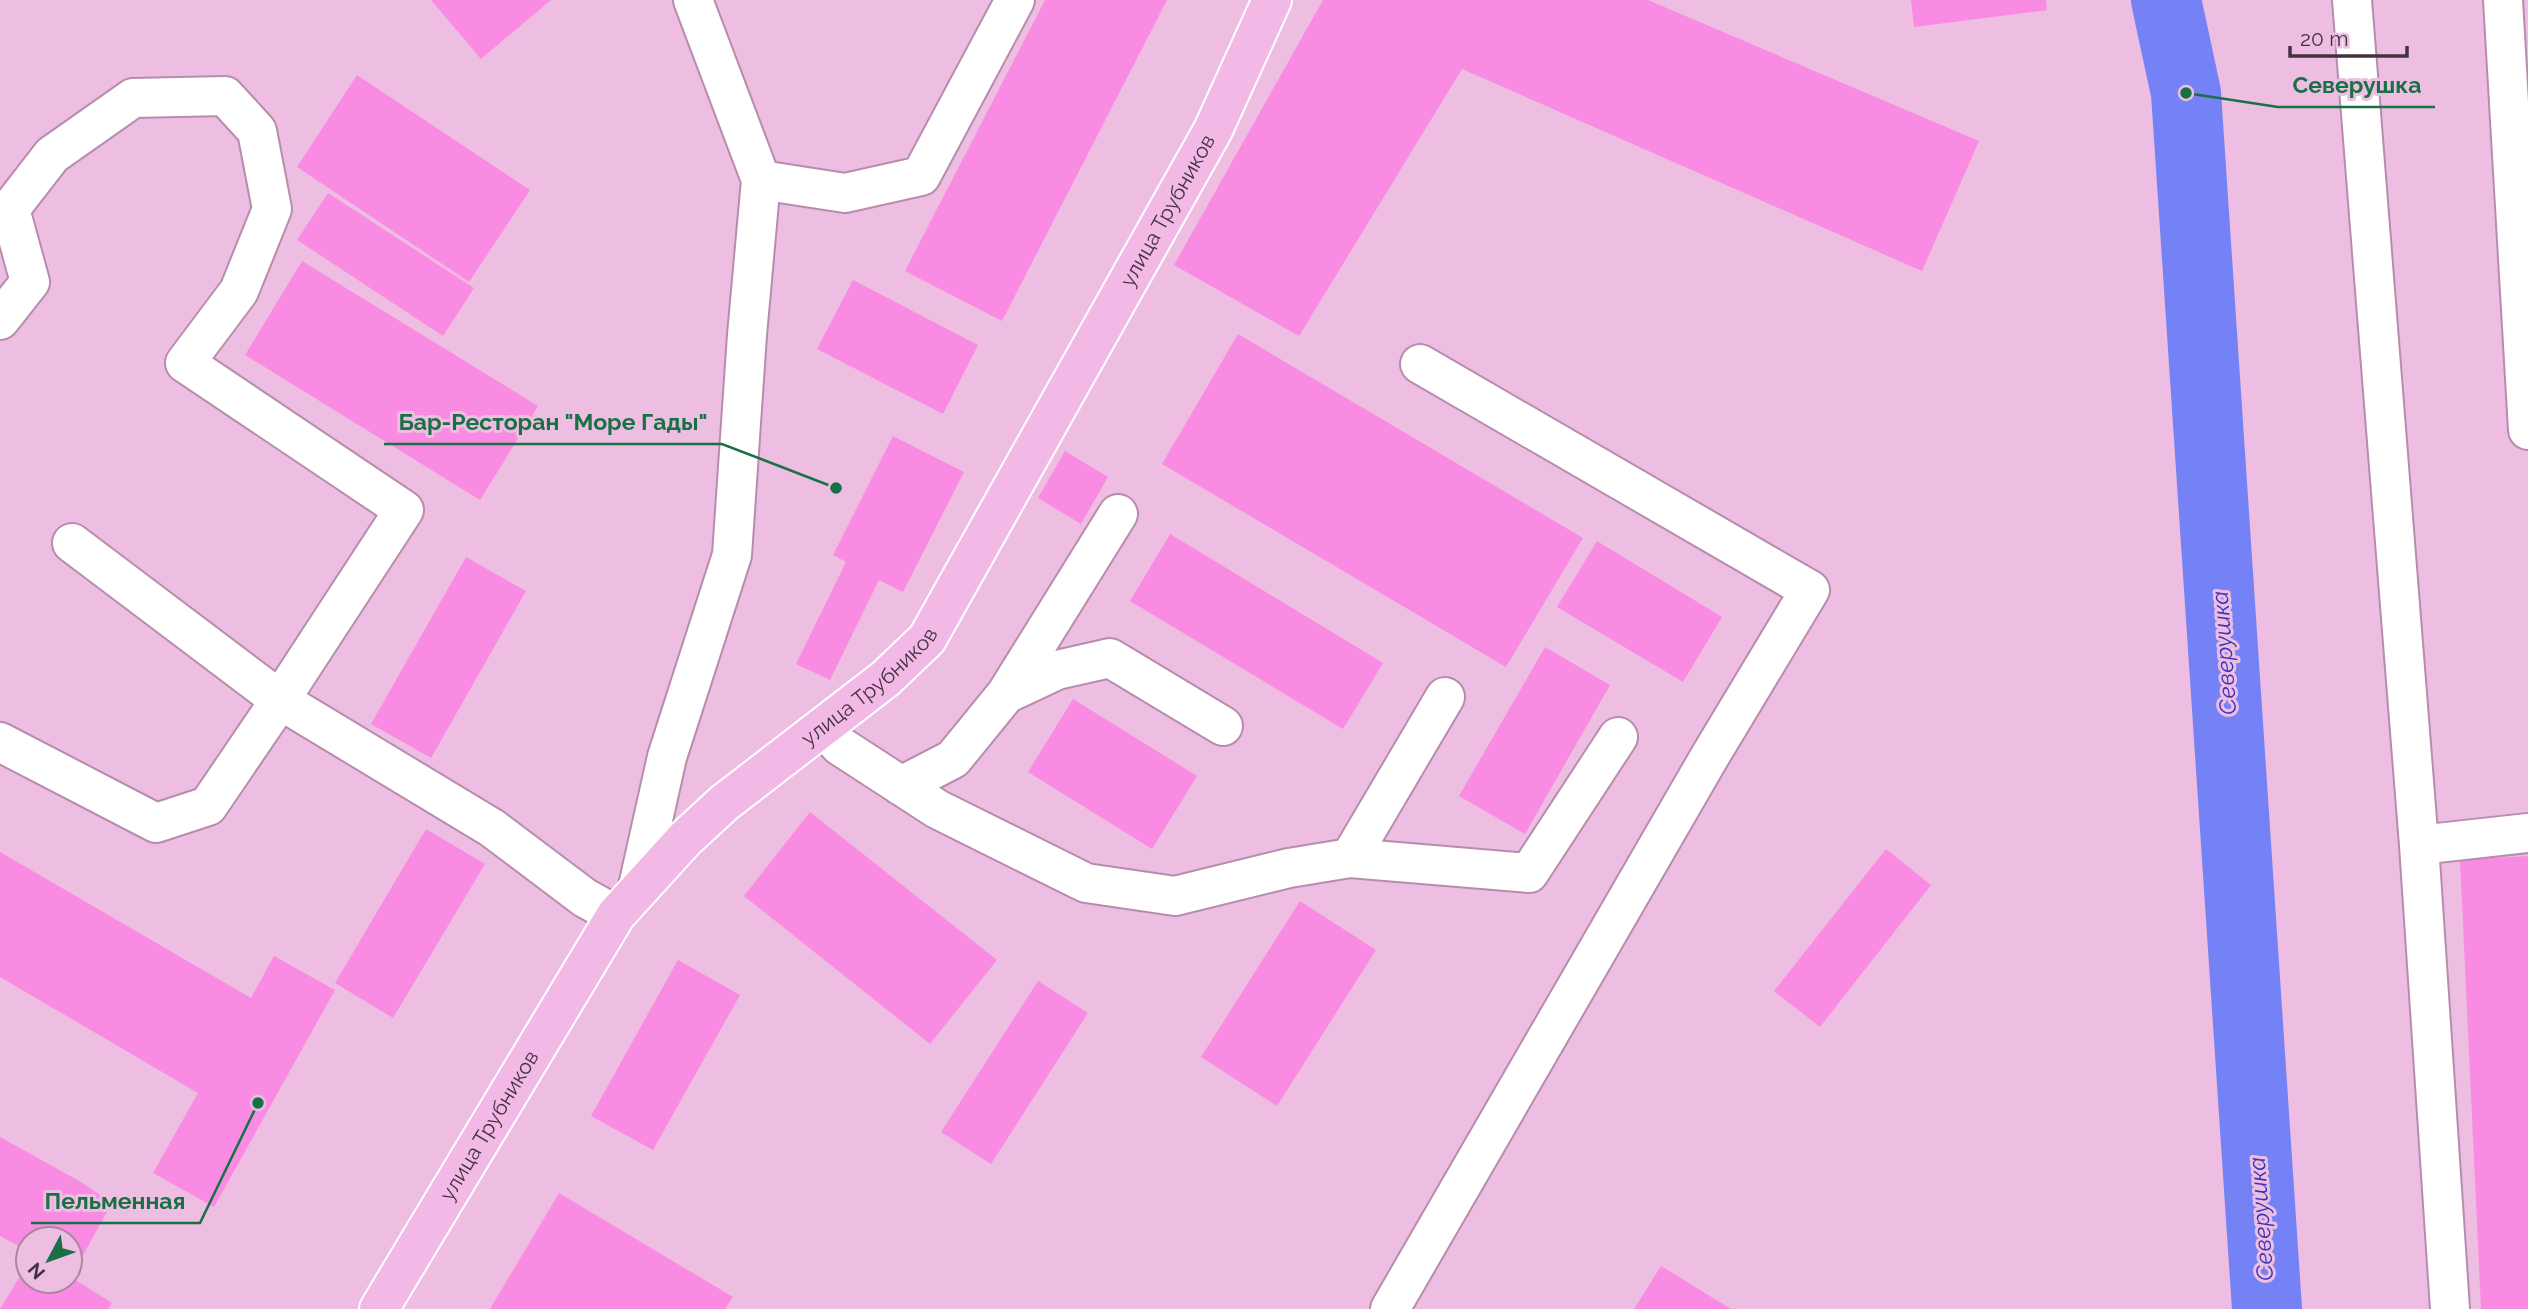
<svg xmlns="http://www.w3.org/2000/svg" width="2528" height="1309" font-family="Raleway,sans-serif">
<style>
.lines{fill:none;stroke-linecap:round;stroke-linejoin:round}
.river{stroke:#7582f5;stroke-width:70}
.building{fill:#fa8be2}
.minor-casing{stroke:#b88cad;stroke-width:42}
.major-casing{stroke:#fff;stroke-width:42}
.minor{stroke:#fff;stroke-width:38}
.major{stroke:#f2b8e6;stroke-width:38}
.labels{text-anchor:middle;stroke-width:6;stroke-linejoin:round;paint-order:stroke}
.street-label{font-size:21px;fill:#453240;stroke:#edbee1}
.water-label{font-size:23px;font-style:italic;fill:#3933b8;stroke:#edbee1}
.leader{fill:none;stroke:#187044;stroke-width:2.5}
.callout-dot{fill:#187044;stroke:#edbee1;stroke-width:2.5}
.callout-label{font-size:23px;text-anchor:middle;font-weight:bold;fill:#187044;stroke:#edbee1;stroke-width:6;stroke-linejoin:round;paint-order:stroke}
</style>
<rect width="100%" height="100%" fill="#edbee1"/>
<g class="lines">
<path class="river" d="M2166 0 2186 93 2267 1309"/>
</g>
<path class="building" d="M431 0H551L481 59Z
M1045 0H1167L1002 321 905 271Z
M1323 0H1648L1979 141 1922 271 1462 69 1299 336 1174 265Z
M1911 0H2046L2047 10 1914 27Z
M357 75 530 190 469 282 297 167Z
M328 193 474 288 443 336 297 240Z
M302 261 538 406 480 500 245 355Z
M853 280 978 345 943 414 817 349Z
M1238 334 1583 538 1506 667 1162 464Z
M893 436 964 472 903 592 879 580 830 680 796 664 846 562 833 555Z
M1065 451 1108 477 1081 524 1038 498Z
M1170 534 1383 663 1343 729 1130 601Z
M1597 541 1722 617 1683 682 1557 607Z
M466 557 526 591 431 758 371 724Z
M1545 647 1610 685 1525 834 1459 796Z
M1073 699 1197 776 1152 849 1028 772Z
M810 812 997 960 930 1044 744 896Z
M426 829 485 864 393 1018 335 983Z
M1886 849 1931 885 1820 1027 1774 991Z
M0 852 251 998 274 956 335 990 214 1207 153 1173 198 1093 0 977Z
M2528 856V1309H2481L2460 860Z
M1300 901 1376 950 1277 1106 1201 1057Z
M678 960 740 995 653 1150 591 1116Z
M1038 981 1088 1013 991 1164 941 1132Z
M0 1137 81 1182 112 1203 71 1277 112 1303 108 1309H0L28 1263V1281H70V1239H28V1251L0 1236Z
M559 1193 733 1297 725 1309H490Z
M1661 1266 1731 1309H1634Z"/>
<g class="lines">
<defs>
<path id="minor" d="M2352 0 2419 845 2450 1309
M2503 0 2528 430
M761 180 845 193 921 176 1015 0
M0 320 30 282 10 209 52 155 133 98 225 96 257 131 272 209 239 291 185 363 404 510 280 700 72 543
M1006 694 1057 670 1110 658 1223 726
M823 727 840 746 937 809 1086 883 1175 896 1289 868 1350 858 1529 873 1618 737
M0 742 156 823 208 806 280 700 492 828 585 898 616 915
M901 786 953 759 1006 694 1118 514
M2419 845 2528 833
M1350 858 1445 697
M637 891 667 757 732 555 747 335 761 180 693 0
M1390 1309 1710 756 1810 590 1420 364"/>
<g id="major">
<path id="s1" d="M379 1309 616 915 685 839 724 803 885 679 927 639 1213 130 1272 0"/>
</g>
</defs>
<use href="#minor" class="minor-casing"/>
<use href="#major" class="major-casing"/>
<use href="#minor" class="minor"/>
<use href="#major" class="major"/>
</g>
<g class="labels">
<g class="street-label">
<text dy="7" stroke="none"><textPath href="#s1" startOffset="1368">улица Трубников</textPath></text>
<text dy="7" stroke="none"><textPath href="#s1" startOffset="802">улица Трубников</textPath></text>
<text dy="7" stroke="none"><textPath href="#s1" startOffset="214">улица Трубников</textPath></text>
</g>
<g class="water-label">
<text transform="translate(2224 653) rotate(-94)" y="8">Северушка</text>
<text transform="translate(2261 1219) rotate(-94)" y="8">Северушка</text>
</g>
</g>
<path class="leader" d="M2186 93L2278 107H2435M836 488L722 444H384M258 1103L200 1223H31"/>
<g class="callout-dot">
<circle cx="2186" cy="93" r="7"/>
<circle cx="836" cy="488" r="7"/>
<circle cx="258" cy="1103" r="7"/>
</g>
<g class="callout-label">
<text x="2357" y="93">Северушка</text>
<text x="553" y="430">Бар-Ресторан "Море Гады"</text>
<text x="115" y="1209">Пельменная</text>
</g>
<g transform="translate(49 1260) rotate(229)"><circle r="33" fill="#edbee1" stroke="#aa86a1" stroke-width="2"/>
<path d="M0-5L12 26L0 18L-12 26Z" fill="#187044"/>
<text y="-10" font-size="19" font-weight="bold" text-anchor="middle" fill="#453240">N</text>
</g>
<path d="M2290 46v10h117v-10" fill="none" stroke="#453240" stroke-width="3.5"/>
<text x="2300" y="46" font-size="21" fill="#453240" stroke="#edbee1" stroke-width="5" paint-order="stroke">20 m</text>
</svg>
